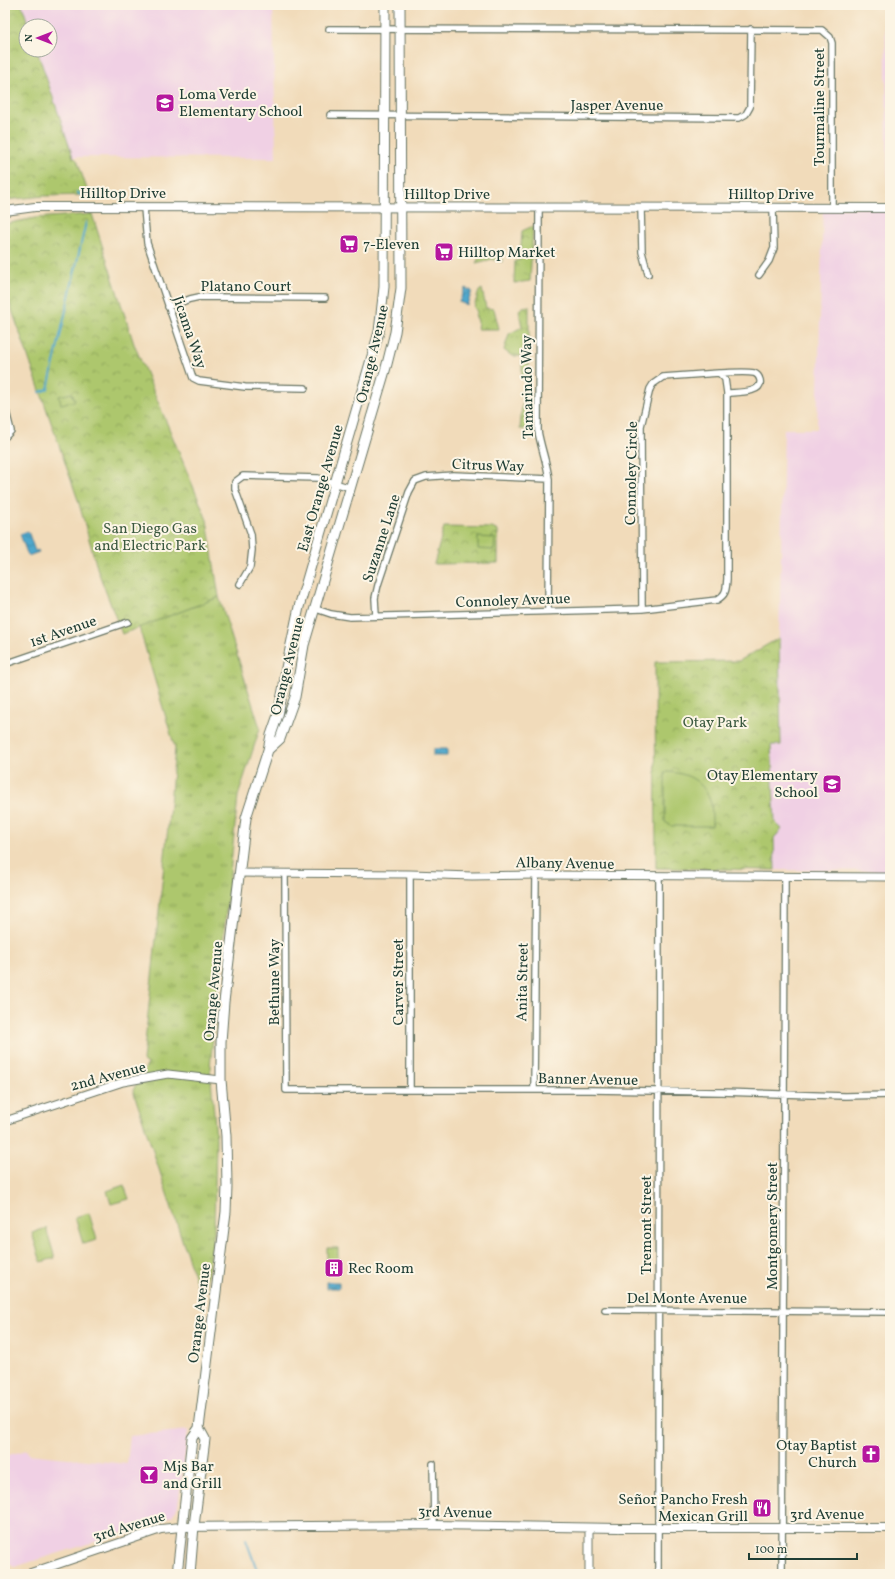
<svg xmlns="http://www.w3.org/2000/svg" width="895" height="1579" font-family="Vollkorn,serif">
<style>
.built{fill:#f0d0e4}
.grass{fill:url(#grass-tufts);stroke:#668250}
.park{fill:url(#park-crowns);stroke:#668250}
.pitch{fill:#adc76d;stroke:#668250}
.water{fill:url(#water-waves);stroke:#377280}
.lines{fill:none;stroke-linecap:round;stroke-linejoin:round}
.stream{stroke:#4fa7cc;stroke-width:2}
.minor-casing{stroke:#687463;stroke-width:8}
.tertiary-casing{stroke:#687463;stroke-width:9}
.secondary-casing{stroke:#687463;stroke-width:10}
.primary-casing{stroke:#687463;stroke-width:11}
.minor{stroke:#fff;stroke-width:5.5}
.tertiary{stroke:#fff;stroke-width:7}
.secondary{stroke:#fff;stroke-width:8}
.primary{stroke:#fff;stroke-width:9}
.labels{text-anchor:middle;stroke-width:4;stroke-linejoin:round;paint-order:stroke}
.poi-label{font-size:15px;fill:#1f3d34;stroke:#fcf5e5;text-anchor:start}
.street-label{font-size:15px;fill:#1f3d34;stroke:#fcf5e5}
.park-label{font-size:15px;fill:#3b593f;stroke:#fcf5e5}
</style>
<defs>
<pattern id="grass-tufts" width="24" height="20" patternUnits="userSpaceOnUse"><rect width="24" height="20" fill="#adc76d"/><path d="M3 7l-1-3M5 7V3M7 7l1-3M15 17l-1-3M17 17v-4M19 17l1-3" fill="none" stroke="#8ca35a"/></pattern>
<pattern id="park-crowns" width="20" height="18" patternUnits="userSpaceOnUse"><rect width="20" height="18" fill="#adc76d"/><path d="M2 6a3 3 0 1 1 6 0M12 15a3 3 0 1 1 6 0" fill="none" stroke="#8ca35a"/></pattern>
<pattern id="water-waves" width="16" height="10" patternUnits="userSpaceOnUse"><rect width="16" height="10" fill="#4fa7cc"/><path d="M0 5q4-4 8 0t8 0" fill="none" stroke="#4189a6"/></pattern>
</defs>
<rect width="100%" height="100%" fill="#fcf5e5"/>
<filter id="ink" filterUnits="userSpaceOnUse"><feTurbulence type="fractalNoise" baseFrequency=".025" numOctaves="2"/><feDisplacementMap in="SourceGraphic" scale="8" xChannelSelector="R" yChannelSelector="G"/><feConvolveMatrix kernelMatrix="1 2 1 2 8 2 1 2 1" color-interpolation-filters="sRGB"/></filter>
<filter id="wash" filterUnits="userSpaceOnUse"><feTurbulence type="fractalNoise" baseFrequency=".012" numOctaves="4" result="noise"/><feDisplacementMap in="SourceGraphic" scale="16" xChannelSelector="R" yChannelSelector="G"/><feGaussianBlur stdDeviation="0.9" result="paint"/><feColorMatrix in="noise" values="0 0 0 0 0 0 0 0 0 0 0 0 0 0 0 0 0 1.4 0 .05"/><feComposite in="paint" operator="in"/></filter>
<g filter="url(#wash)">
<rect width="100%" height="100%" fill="#f1dbba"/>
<path class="built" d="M22 5H273L276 158 73 157 37 50H50V26H29Z
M885 5H890V871L775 870V822L771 745H781L779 638 784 429H817L823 208H888Z
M188 1430 178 1506 172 1516 104 1539 14 1567 8 1561 5 1553V1456L27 1450 28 1454 127 1464 130 1436Z"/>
<path class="grass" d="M219 597 260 728 238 796 210 1067 216 1138 214 1232 205 1288H198L133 1090 148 1064 143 1061 168 827 175 748 139 627Z"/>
<path class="park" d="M5 5H22L29 26H26V50H37L73 157 77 160 89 195 44 196 5 200Z
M92 214 134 344 207 520 219 597 122 634 98 571 78 500 5 290V224L35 218Z
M533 226 530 281 514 283 515 261 520 260 522 231Z
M483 251 502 252V262L492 259 476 263Z
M482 289 486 308 494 309 499 329H477L478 321 475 315 477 312 474 307 479 291Z
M529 306V377L522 378V356H512L504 350 509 334 522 327 519 310 523 307Z
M522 405 531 406 530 429H520Z
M444 527 492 528 498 531V563L434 564Z
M779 638 781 745H771L775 822 782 829 774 838 775 870 656 868 655 662 739 661Z"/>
<path class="pitch" d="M72 393 75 401 61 404 59 396Z
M478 537 495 538 494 550 478 549Z
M665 772C687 772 705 781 711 804 712 811 712 819 712 826H672L665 822Z
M124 1185 129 1199 111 1204 107 1191Z
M89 1213 97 1240 83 1244 75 1217Z
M46 1228 55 1258 41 1262 32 1233Z
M327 1248H338V1260H327Z"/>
<path class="water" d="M465 288 472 291 467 305 459 302Z
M28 531 35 551 38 550 39 552 28 556 20 534Z
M433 749H447V756H433Z
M326 1282H339V1288H326Z"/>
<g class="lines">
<path class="stream" d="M77 192 80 195
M40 392 48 389 86 222
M246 1540 257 1570 260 1574"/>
</g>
</g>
<g filter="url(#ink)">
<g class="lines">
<defs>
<path id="minor" d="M329 29 822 30 830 37 832 43V208
M330 115 739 118 746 114 750 107 751 29
M144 208 147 243 193 378 199 381 245 387 305 388
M539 208 538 431C541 448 547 463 549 479L548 611
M641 208 642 252 648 274
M759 275 769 261 774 248 773 208
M168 307 190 299 199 297 325 298
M719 373C730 373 744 371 754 373 757 374 759 376 760 380 763 394 736 392 727 393
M5 407 11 431 5 437
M240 584 250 567 252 550 251 534 235 489V482L243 476 318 478 351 488
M316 609 331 614 350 617 642 609 717 600C727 594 726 589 727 579V393L725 379 719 373 663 377 653 384 650 389 641 426 642 609
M376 616 375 598 378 585 409 492 415 481 426 477 453 475 549 479
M5 664 128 622
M285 874 286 1090H591L721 1092 845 1096 890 1095
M410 1090V874
M534 1090 536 875
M605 1310 890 1312
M433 1464 434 1525
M658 1574 659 876
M782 1574 785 877"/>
<path id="tertiary" d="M239 873 410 874 472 876 536 875 890 877
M5 1121 123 1082 168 1074 221 1080
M589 1528V1574
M5 1572 6 1574"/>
<path id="secondary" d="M5 211 35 207H55L890 208
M620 1528H890
M28 1574 161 1529 181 1527 434 1525 618 1528"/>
<path id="primary" d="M268 750 271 735 278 715 284 685 286 668 299 607 379 332 384 287 385 5
M177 1574 192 1438 199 1428 226 1212 227 1186 226 1136 221 1080V1042L224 1002 246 818 268 750 280 739 295 697 304 645 387 364 395 332 401 288 400 5
M190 1574 194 1526 205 1439 199 1428"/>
</defs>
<use href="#minor" class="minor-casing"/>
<use href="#tertiary" class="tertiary-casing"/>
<use href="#secondary" class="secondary-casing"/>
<use href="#primary" class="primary-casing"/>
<use href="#minor" class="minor"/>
<use href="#tertiary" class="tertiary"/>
<use href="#secondary" class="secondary"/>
<use href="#primary" class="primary"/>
</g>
</g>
<defs>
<symbol id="school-square" viewBox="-11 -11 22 22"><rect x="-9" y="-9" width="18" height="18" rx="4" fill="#b5179e" stroke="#fcf5e5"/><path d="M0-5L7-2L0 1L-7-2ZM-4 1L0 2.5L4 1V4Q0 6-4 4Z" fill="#fff"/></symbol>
<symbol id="supermarket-square" viewBox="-11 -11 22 22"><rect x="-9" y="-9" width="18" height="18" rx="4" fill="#b5179e" stroke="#fcf5e5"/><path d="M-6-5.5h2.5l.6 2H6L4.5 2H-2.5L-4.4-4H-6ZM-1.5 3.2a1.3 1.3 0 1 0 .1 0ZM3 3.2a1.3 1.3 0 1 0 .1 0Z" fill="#fff"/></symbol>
<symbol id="building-square" viewBox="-11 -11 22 22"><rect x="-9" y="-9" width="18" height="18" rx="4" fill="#b5179e" stroke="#fcf5e5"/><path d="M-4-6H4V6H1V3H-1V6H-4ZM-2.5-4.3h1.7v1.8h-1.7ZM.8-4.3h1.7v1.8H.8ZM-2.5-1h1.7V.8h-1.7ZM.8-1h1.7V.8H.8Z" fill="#fff"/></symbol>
<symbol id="church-square" viewBox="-11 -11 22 22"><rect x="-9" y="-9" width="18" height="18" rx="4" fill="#b5179e" stroke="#fcf5e5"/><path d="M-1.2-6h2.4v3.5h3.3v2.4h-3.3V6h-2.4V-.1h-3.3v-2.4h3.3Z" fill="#fff"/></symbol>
<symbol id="bar-square" viewBox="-11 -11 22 22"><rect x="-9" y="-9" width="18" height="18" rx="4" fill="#b5179e" stroke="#fcf5e5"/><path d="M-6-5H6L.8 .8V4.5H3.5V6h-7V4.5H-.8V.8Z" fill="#fff"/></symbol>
<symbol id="restaurant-square" viewBox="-11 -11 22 22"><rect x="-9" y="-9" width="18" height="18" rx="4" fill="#b5179e" stroke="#fcf5e5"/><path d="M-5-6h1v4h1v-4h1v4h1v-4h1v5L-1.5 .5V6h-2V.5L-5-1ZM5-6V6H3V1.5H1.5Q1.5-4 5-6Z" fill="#fff"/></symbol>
</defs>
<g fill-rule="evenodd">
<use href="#school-square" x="154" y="92" width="22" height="22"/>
<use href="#supermarket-square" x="338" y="233" width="22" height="22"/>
<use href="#supermarket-square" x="433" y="241" width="22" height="22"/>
<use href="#school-square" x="821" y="773" width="22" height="22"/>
<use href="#building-square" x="323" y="1257" width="22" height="22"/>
<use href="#church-square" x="860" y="1443" width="22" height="22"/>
<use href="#bar-square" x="138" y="1464" width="22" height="22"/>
<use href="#restaurant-square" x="751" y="1497" width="22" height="22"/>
</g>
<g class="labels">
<g class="poi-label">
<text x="179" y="99">Loma Verde<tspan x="179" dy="17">Elementary School</tspan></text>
<text x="363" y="249">7-Eleven</text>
<text x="458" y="257">Hilltop Market</text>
<text x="818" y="780" text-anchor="end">Otay Elementary<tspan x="818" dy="17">School</tspan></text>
<text x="348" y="1273">Rec Room</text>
<text x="857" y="1450" text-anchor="end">Otay Baptist<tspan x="857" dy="17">Church</tspan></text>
<text x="163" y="1471">Mjs Bar<tspan x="163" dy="17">and Grill</tspan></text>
<text x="748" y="1504" text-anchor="end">Señor Pancho Fresh<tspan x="748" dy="17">Mexican Grill</tspan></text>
</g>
<g class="street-label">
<text x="617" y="110">Jasper Avenue</text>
<text transform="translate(819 107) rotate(-90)" y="5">Tourmaline Street</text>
<text x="123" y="198">Hilltop Drive</text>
<text x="447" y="199">Hilltop Drive</text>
<text x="771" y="199">Hilltop Drive</text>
<text x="246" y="291">Platano Court</text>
<text transform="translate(190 332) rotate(71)" y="5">Jicama Way</text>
<text transform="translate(372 354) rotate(-77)" y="5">Orange Avenue</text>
<text transform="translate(527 387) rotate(-91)" y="5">Tamarindo Way</text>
<text transform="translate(488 465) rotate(2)" y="5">Citrus Way</text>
<text transform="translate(631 473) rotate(-89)" y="5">Connoley Circle</text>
<text transform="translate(320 488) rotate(-74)" y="5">East Orange Avenue</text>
<text transform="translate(381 538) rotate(-72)" y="5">Suzanne Lane</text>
<text transform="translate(513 600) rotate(-2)" y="5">Connoley Avenue</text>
<text transform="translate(63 631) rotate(-19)" y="5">1st Avenue</text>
<text transform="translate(287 666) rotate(-76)" y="5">Orange Avenue</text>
<text transform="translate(565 863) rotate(1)" y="5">Albany Avenue</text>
<text transform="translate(274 982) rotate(-90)" y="5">Bethune Way</text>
<text transform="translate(398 982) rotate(-90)" y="5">Carver Street</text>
<text transform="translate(522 982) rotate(-89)" y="5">Anita Street</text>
<text transform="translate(213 991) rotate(-85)" y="5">Orange Avenue</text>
<text transform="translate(108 1076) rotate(-15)" y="5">2nd Avenue</text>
<text transform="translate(588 1079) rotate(1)" y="5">Banner Avenue</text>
<text transform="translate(646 1225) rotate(-90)" y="5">Tremont Street</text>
<text transform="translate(772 1226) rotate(-90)" y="5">Montgomery Street</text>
<text x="687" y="1303">Del Monte Avenue</text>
<text transform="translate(199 1313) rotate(-83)" y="5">Orange Avenue</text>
<text transform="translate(455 1512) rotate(1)" y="5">3rd Avenue</text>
<text x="827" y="1519">3rd Avenue</text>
<text transform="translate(129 1526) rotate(-17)" y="5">3rd Avenue</text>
</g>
<g class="park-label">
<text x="150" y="533">San Diego Gas<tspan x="150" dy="17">and Electric Park</tspan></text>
<text x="715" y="727">Otay Park</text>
</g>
</g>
<rect width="895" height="1579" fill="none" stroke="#fcf5e5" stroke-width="20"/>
<g transform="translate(38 38) rotate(270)"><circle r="19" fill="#fcf5e5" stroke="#a4ab9e"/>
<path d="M0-3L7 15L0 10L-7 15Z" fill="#b5179e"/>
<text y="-6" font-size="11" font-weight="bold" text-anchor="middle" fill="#1f3d34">N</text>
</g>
<path d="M749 1553v6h108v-6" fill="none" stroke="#1f3d34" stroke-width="2"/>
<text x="755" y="1553" font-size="12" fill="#1f3d34" stroke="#fcf5e5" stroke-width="3" paint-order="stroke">100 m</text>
</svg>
